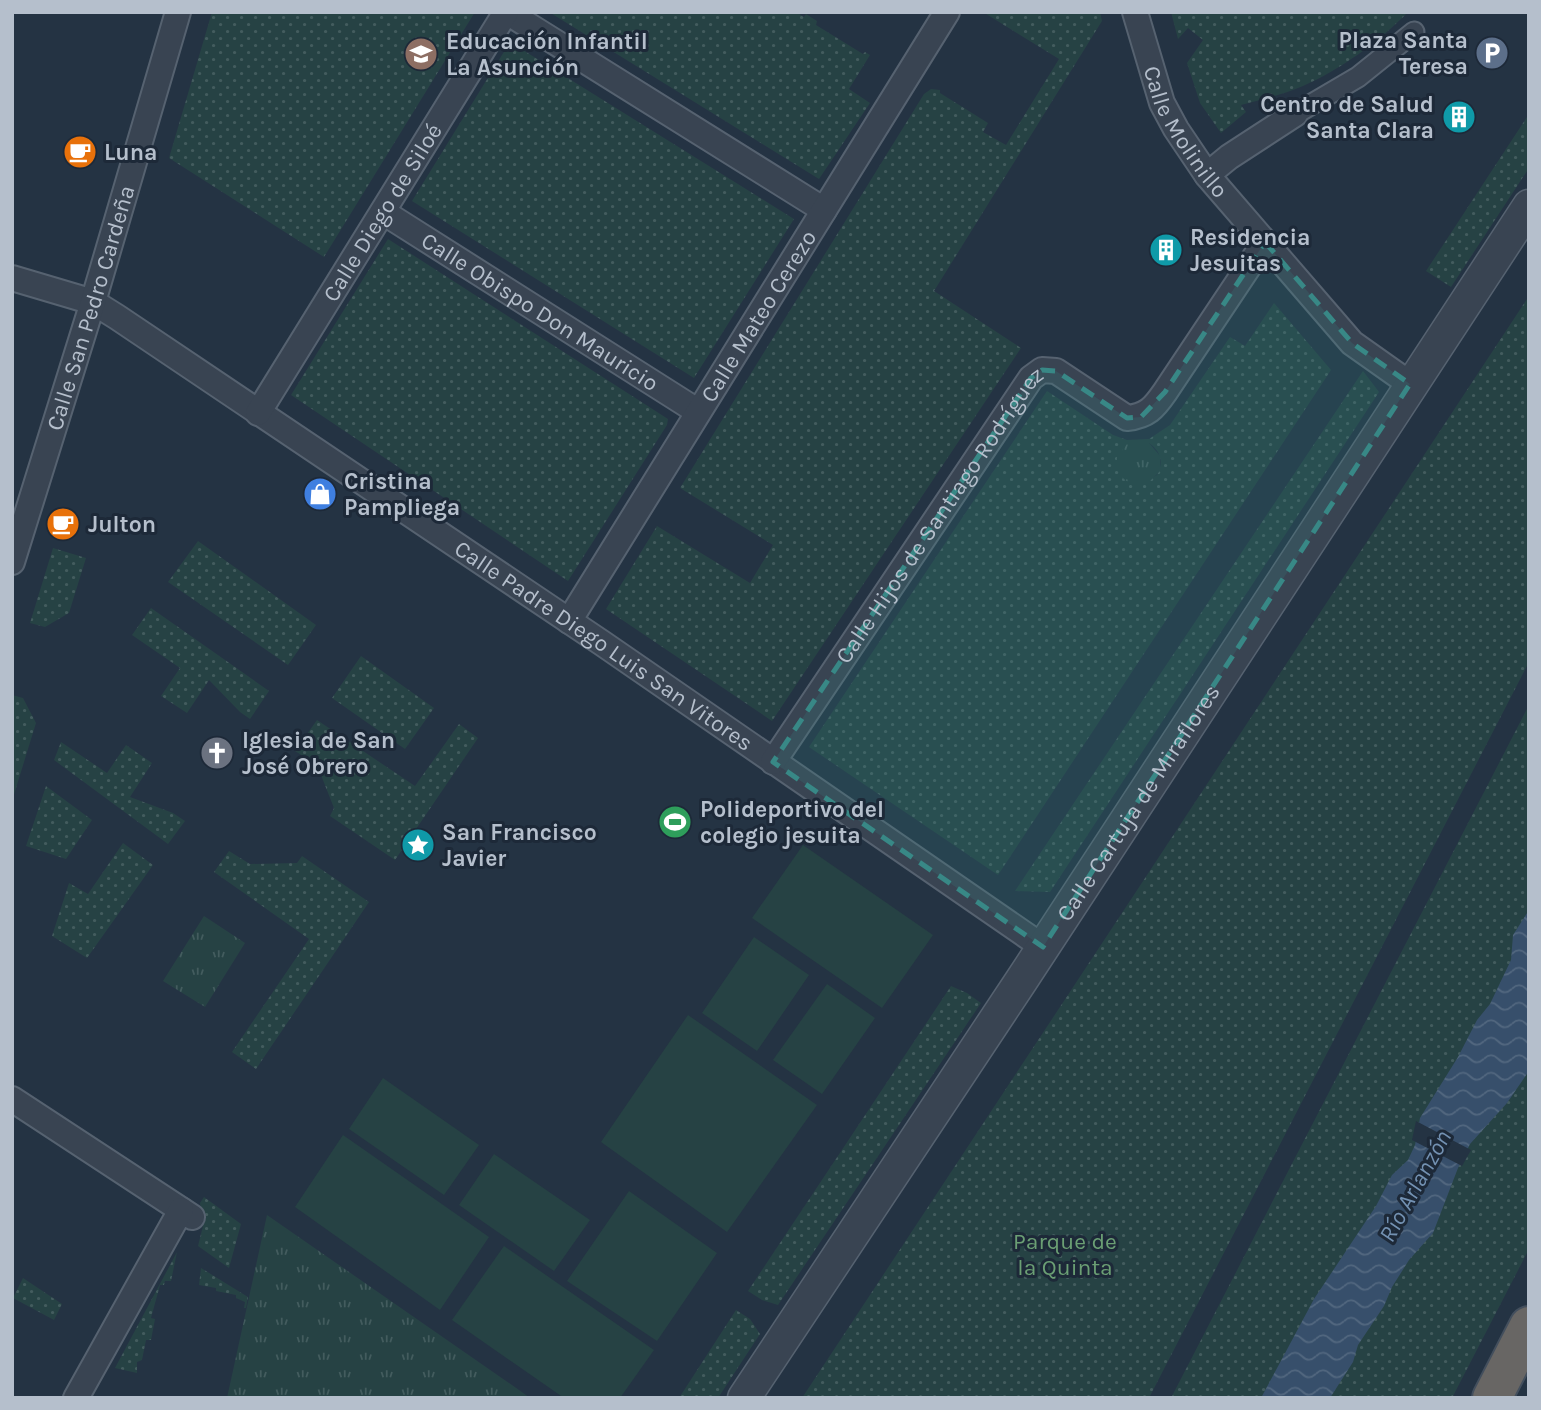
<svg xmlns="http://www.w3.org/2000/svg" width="1541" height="1410" font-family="Karla,sans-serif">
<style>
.grass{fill:url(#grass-dots)}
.park{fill:url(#park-tufts)}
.pitch{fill:#264244}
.water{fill:url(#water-waves)}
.pier{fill:#243343}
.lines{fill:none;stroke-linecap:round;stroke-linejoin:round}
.pedestrian-casing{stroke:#566270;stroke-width:23}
.minor-casing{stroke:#566270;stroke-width:28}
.tertiary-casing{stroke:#566270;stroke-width:35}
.trunk-casing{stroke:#434f5d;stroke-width:42}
.pedestrian{stroke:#394452;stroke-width:19}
.minor{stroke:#394452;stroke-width:24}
.tertiary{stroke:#394452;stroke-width:32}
.trunk{stroke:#686664;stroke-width:38}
.marked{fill:#388886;fill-opacity:0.2;stroke:#388886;stroke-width:5;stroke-dasharray:14 9;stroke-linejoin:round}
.labels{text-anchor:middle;stroke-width:6;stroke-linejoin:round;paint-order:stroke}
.poi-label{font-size:23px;font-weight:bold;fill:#b5bfcc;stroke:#1d2938;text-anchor:start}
.street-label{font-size:23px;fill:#b5bfcc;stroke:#1d2938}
.park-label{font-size:23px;fill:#6b9f74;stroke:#1d2938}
.water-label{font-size:24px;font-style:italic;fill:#7391b2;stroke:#1d2938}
</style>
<defs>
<pattern id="grass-dots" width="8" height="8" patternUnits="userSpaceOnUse" patternTransform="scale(1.75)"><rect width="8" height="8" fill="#264244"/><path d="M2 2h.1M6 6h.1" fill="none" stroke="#435c5e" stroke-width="1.8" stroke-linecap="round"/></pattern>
<pattern id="park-tufts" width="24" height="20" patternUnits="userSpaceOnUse" patternTransform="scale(1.75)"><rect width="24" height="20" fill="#264244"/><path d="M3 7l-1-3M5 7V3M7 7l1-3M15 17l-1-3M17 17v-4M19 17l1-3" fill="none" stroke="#435c5e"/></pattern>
<pattern id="water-waves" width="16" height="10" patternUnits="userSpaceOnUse" patternTransform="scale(1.75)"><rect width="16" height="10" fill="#374f6b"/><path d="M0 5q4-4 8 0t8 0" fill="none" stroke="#52677f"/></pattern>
</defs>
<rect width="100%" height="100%" fill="#243343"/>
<path class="grass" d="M212 12H475L324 257 169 158Z
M549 12H796L804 17 806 14 817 21 816 25 863 54 865 52 870 55 849 89 870 103 819 179Z
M983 12H1100L1102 21 934 291 1021 348 772 721 606 609 657 526 750 583 773 545 680 488 924 94 931 89 940 90V93L988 123 983 132 1006 145 1059 59Z
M1171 12H1408C1380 41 1340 70 1303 86 1283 95 1261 99 1241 105L1246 112 1221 133 1200 103 1187 63 1203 40 1188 28 1178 39Z
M510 42 794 219 694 378 412 201Z
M1529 114V168L1451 287 1426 271Z
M388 239 668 419 667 425 568 581 291 395Z
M1529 296V662L1149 1398H802Z
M1274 303 1331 370 998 875 809 747 1047 391 1113 435 1127 440 1128 482 1143 484 1157 475C1164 463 1161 451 1149 443V439L1170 425 1230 337 1245 346Z
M1363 371 1379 392 1050 892 1015 891Z
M198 541 316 625 288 665 168 582Z
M53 548 86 558 69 613 45 627 30 623Z
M151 608 269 691 250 719 240 712 209 680 187 713 161 696 180 668 132 635Z
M361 656 434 708 405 749 332 698Z
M12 695 23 698 36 723 12 801Z
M1529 705V1249L1452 1398H1171Z
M317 720 415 786 459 724 478 738 395 860 330 816 334 808 317 765 295 751Z
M61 742 107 773 126 745 152 763 130 797 173 813 185 821 168 844 54 760Z
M46 786 92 820 66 859 26 846Z
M123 843 153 865 87 958 52 936 69 883 88 894Z
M229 851 250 864 297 863 302 856 369 902 256 1069 232 1052 309 939 214 872Z
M951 986 967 993 981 1003 778 1305 762 1300 748 1291Z
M204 1197 241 1224 229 1268 198 1246 203 1226 200 1203Z
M177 1252 171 1281H165L164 1285H160L151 1318 155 1319 151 1340H146L142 1360 137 1362V1373L115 1368Z
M201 1268 248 1297 246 1308H244L245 1302 236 1298V1295L216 1291V1288L199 1285Z
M23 1278 62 1304 54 1320 13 1298Z
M736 1310 750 1319 760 1334 718 1398H679Z"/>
<path class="park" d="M1149 439V443L1160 456V471L1148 483C1129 488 1115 477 1117 457L1127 444V440Z
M204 916 245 943 205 1007 163 981Z
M267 1215 519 1390 530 1398H227Z"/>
<path class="pitch" d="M803 845 933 935 882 1008 752 918Z
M754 937 809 975 757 1051 702 1013Z
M827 984 875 1018 822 1094 773 1060Z
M688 1015 817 1105 727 1232 601 1142Z
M383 1078 479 1145 444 1195 349 1129Z
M343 1135 489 1237 440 1310 295 1207Z
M494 1154 590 1220 554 1271 459 1205Z
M629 1191 717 1253 657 1341 567 1281Z
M504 1246 654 1350 620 1398H564L452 1320Z"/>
<path class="water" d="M1529 910V1071L1507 1103 1470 1144 1458 1168 1433 1233 1409 1260 1392 1287 1384 1306 1358 1345 1353 1362 1330 1398H1261L1314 1299 1376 1206 1392 1175 1408 1160 1415 1145 1420 1118 1458 1057 1477 1020 1490 1004 1511 960 1513 935Z"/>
<path class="pier" d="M1416 1121 1471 1150 1462 1166 1412 1140Z"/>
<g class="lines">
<defs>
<path id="pedestrian" d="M1295 114 1358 77 1414 32"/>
<g id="minor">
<path d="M507 12 824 210"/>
<path id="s1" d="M1135 12 1162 103 1176 129 1207 175 1352 343 1410 384"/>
<path d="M1207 175 1229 157 1295 114"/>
<path id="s2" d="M383 212 697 411"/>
<path id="s3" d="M12 278 93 302 117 317 602 643 1043 947"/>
<path id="s4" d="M258 413 506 12"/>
<path id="s5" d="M12 562 93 302 178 12"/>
<path id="s6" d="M569 621 947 12"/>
<path id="s7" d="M773 762 1031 378 1042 370 1056 371 1127 418C1147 416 1154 408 1165 392L1265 242"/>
<path d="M12 1099 192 1217"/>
<path d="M76 1398 181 1210"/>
</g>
<g id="tertiary">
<path id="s8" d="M744 1398 1021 981 1529 206"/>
</g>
<path id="trunk" d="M1492 1398 1529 1326"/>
</defs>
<use href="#pedestrian" class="pedestrian-casing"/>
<use href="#minor" class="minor-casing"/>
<use href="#tertiary" class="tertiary-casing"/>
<use href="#trunk" class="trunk-casing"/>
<use href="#pedestrian" class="pedestrian"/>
<use href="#minor" class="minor"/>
<use href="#tertiary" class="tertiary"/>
<use href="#trunk" class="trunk"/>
</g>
<path class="marked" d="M1265 242 1352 343 1410 384 1043 947 773 762 1031 378 1042 370 1056 371 1127 418 1141 417 1165 392Z"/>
<defs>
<symbol id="parking-disc" viewBox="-11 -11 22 22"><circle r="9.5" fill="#5c6f8a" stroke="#1d2938"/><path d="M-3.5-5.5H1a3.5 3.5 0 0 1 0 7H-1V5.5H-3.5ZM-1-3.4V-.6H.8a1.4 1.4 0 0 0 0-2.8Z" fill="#fff"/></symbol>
<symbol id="school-disc" viewBox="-11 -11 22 22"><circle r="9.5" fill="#8d6e63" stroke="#1d2938"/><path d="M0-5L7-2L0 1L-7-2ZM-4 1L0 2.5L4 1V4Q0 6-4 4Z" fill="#fff"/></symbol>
<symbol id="building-disc" viewBox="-11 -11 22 22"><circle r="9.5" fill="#0f9aa8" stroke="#1d2938"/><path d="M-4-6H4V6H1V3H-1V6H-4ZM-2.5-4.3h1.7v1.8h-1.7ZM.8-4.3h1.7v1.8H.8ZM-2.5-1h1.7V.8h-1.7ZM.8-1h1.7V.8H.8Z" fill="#fff"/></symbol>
<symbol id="cafe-disc" viewBox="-11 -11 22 22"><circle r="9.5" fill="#e8710a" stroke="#1d2938"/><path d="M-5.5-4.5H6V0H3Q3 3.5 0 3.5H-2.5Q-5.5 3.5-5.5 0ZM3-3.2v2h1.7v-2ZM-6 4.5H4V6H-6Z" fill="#fff"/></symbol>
<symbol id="shop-disc" viewBox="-11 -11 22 22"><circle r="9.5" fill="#3f7fe0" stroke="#1d2938"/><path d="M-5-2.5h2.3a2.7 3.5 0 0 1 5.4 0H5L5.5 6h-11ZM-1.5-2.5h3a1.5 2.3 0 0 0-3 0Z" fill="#fff"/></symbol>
<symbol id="church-disc" viewBox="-11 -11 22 22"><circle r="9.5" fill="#6b7280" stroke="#1d2938"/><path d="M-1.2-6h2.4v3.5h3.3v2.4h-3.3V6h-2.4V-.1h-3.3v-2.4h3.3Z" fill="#fff"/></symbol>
<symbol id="stadium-disc" viewBox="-11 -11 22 22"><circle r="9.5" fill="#2e9e5b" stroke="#1d2938"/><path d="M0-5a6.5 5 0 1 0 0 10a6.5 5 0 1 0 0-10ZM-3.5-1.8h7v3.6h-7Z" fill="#fff"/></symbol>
<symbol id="sight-disc" viewBox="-11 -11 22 22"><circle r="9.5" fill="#0f9aa8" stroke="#1d2938"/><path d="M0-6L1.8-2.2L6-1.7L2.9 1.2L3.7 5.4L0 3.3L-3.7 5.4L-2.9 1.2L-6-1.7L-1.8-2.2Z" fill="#fff"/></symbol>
</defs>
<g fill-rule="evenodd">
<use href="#parking-disc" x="1473" y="34" width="38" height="38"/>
<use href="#school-disc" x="402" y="35" width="38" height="38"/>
<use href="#building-disc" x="1440" y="98" width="38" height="38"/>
<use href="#cafe-disc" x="61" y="133" width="38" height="38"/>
<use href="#building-disc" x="1147" y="231" width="38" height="38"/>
<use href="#shop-disc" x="301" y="475" width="38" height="38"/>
<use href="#cafe-disc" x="44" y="505" width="38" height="38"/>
<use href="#church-disc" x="198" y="734" width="38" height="38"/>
<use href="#stadium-disc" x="656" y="803" width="38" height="38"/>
<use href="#sight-disc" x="399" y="826" width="38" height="38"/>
</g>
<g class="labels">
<g class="poi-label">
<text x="1468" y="48" text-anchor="end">Plaza Santa<tspan x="1468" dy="26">Teresa</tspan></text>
<text x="446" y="49">Educación Infantil<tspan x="446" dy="26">La Asunción</tspan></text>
<text x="1434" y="112" text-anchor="end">Centro de Salud<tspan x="1434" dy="26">Santa Clara</tspan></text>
<text x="104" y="160">Luna</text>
<text x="1190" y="245">Residencia<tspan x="1190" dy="26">Jesuitas</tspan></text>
<text x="344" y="489">Cristina<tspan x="344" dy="26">Pampliega</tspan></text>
<text x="88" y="532">Julton</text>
<text x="242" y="748">Iglesia de San<tspan x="242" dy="26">José Obrero</tspan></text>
<text x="700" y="817">Polideportivo del<tspan x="700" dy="26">colegio jesuita</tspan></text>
<text x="442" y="840">San Francisco<tspan x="442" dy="26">Javier</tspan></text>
</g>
<g class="street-label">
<text dy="8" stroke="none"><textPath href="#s1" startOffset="131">Calle Molinillo</textPath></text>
<text dy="8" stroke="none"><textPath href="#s4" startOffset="236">Calle Diego de Siloé</textPath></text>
<text dy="8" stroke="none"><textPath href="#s5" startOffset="266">Calle San Pedro Cardeña</textPath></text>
<text dy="8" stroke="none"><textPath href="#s2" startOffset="186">Calle Obispo Don Mauricio</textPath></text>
<text dy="8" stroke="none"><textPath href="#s6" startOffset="359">Calle Mateo Cerezo</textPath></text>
<text dy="8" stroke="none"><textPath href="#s7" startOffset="298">Calle Hijos de Santiago Rodríguez</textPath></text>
<text dy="8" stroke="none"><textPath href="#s3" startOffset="700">Calle Padre Diego Luis San Vitores</textPath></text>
<text dy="8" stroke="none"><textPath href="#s8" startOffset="714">Calle Cartuja de Miraflores</textPath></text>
</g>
<g class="park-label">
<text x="1065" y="1249">Parque de<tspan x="1065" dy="26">la Quinta</tspan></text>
</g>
<g class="water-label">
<text transform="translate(1415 1186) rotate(-61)" y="8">Río Arlanzón</text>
</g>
</g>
<rect width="1541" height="1410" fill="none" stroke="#b5bfcc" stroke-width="28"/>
</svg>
